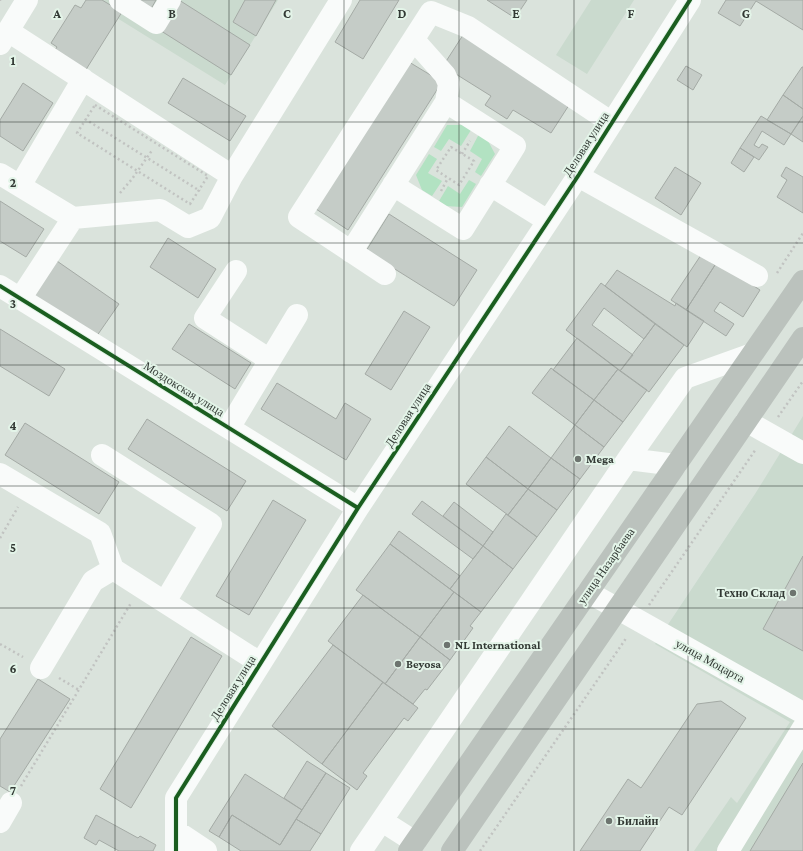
<svg xmlns="http://www.w3.org/2000/svg" width="803" height="851" font-family="'Crimson Pro',serif">
<style>
.built{fill:#cadace}
.green{fill:#b2e2c2}
.building{fill:#c5ccc7;stroke:#a4aaa5}
.lines{fill:none;stroke-linecap:round;stroke-linejoin:round}
.path{stroke:#c1c3c1;stroke-width:2.5;stroke-dasharray:2 3;stroke-linecap:butt}
.minor{stroke:#f9fbfa;stroke-width:22}
.major{stroke:#bbc2bd;stroke-width:22}
.cycleway-casing{stroke:#e3f4e8;stroke-width:6}
.cycleway{stroke:#1b5e20;stroke-width:4}
.grid{fill:none;stroke:#323934;stroke-width:1;stroke-opacity:0.55}
.poi-dot{fill:#6d746f;stroke:#e3f4e8;stroke-width:1.5}
.labels{text-anchor:middle;stroke-width:4;stroke-linejoin:round;paint-order:stroke}
.street-label{font-size:12px;fill:#323934;stroke:#e3f4e8}
.poi-label{font-size:12px;font-weight:bold;fill:#323934;stroke:#e3f4e8;text-anchor:start}
.grid-label{font-size:13px;text-anchor:middle;font-weight:bold;fill:#323934;stroke:#e3f4e8;stroke-width:4;stroke-linejoin:round;paint-order:stroke}
</style>
<rect width="100%" height="100%" fill="#dae3dc"/>
<path class="built" d="M88 0H278L225 85Z
M591 0H634L587 74 556 55Z
M803 416V851H694L731 797 737 803 790 722 655 644 755 494Z"/>
<path class="green" d="M447 125H463L471 130 461 146 449 139 441 151 434 147Z
M479 134 487 139 495 154 481 176 475 172 482 159 470 151Z
M429 154 437 159 428 173 442 181 432 196 422 190 416 175Z
M469 180 476 184 462 207 445 206 439 201 448 186 460 194Z"/>
<path class="building" d="M86 0H102L122 12 82 76 51 56 57 47 51 43 75 5 81 8Z
M137 0H156L151 9Z
M179 0 250 45 231 75 158 29Z
M245 0H276L256 36 233 22Z
M360 0H399L363 59 335 42Z
M487 0H527L515 18Z
M726 0H803V30L756 1 740 26 718 13Z
M463 35 571 102 551 133 513 110 507 119 485 105 491 96 443 66Z
M409 62 442 82 348 230 316 209Z
M686 66 702 75 693 90 677 80Z
M802 67H803V109L783 95Z
M183 78 246 116 230 141 168 103Z
M23 83 53 103 23 151 0 136V120Z
M783 95 803 109V116L791 134 767 120Z
M761 116 791 134 784 145 762 131 754 145 759 148 762 144 768 147 759 160 740 148Z
M803 116V142L791 134Z
M740 148 754 157 744 172 731 163Z
M675 167 701 183 681 215 655 198Z
M786 167 803 177V213L777 197 787 180 781 176Z
M0 201 44 229 26 257 0 241Z
M389 214 477 270 454 306 366 251Z
M168 238 216 269 198 298 150 267Z
M701 255 715 265 686 310 671 300Z
M54 259 119 304 94 340 29 294Z
M717 262 760 290 743 317 720 302 714 311 734 324 726 336 686 310Z
M617 270 675 306 676 303 704 321 687 347 605 286Z
M601 283 655 324 644 339 604 308 592 325 633 355 620 371 566 330Z
M404 311 430 327 391 390 365 374Z
M189 324 251 363 235 389 172 349Z
M655 324 684 345 649 392 620 371Z
M0 329 65 369 49 396 0 366Z
M577 338 618 369 594 400 553 370Z
M551 368 594 400 575 425 532 393Z
M618 369 647 390 623 422 594 400Z
M277 383 336 419 345 403 371 419 346 460 261 409Z
M594 400 623 422 604 447 575 425Z
M147 419 246 481 227 511 128 449Z
M25 423 119 482 99 514 5 455Z
M575 425 604 447 580 479 551 458Z
M509 426 551 458 528 489 486 457Z
M486 457 528 489 508 515 466 484Z
M551 458 580 479 557 510 528 489Z
M528 489 557 510 537 537 508 515Z
M273 500 306 520 249 615 216 596Z
M422 501 483 546 473 559 412 514Z
M454 502 493 532 483 546 443 516Z
M506 514 537 537 513 569 483 546Z
M399 531 460 576 450 589 390 544Z
M390 544 454 592 420 637 356 590Z
M483 546 513 569 481 612 450 589Z
M803 556V651L763 629Z
M454 592 481 612 470 626 473 628 450 660 420 637Z
M363 595 420 637 385 684 328 641Z
M191 637 222 656 131 808 100 789Z
M420 637 450 660 427 690 425 689 413 704 385 684Z
M333 645 383 682 322 764 272 726Z
M38 679 70 699 10 792 0 786V739Z
M383 682 418 708 408 721 404 718 363 773 367 776 357 790 322 764Z
M721 701 746 718 682 815 669 807 640 851H580L628 779 641 788 697 704Z
M307 761 326 773 302 810 284 798Z
M803 763V851H750Z
M326 773 350 788 321 834 296 819Z
M245 774 302 810 280 845 232 815 219 837 209 831Z
M96 815 138 838 140 836 156 845 153 851H119L99 840 96 845 84 838Z
M232 815 280 845 296 819 321 834 310 851H241L219 837Z"/>
<g class="lines">
<path class="path" d="M0 1V0
M95 105 208 176 190 204 77 133Z
M85 119 200 191
M451 147 474 161 459 185 436 170Z
M462 154 470 141
M441 191 448 178
M120 193 132 179 153 149
M777 273 803 233
M778 417 803 381
M0 538 18 507
M649 605 756 449
M0 644 23 657
M59 678 79 690
M21 786 131 603
M480 851 627 637"/>
<path class="minor" d="M120 0 156 23 170 0
M8 31 232 176
M0 44 27 0
M0 174 73 218
M578 176 757 276
M393 185 463 229 515 146 446 102
M490 185 548 221
M20 186 83 79
M351 252 446 102 449 84 445 75 414 40
M236 271 205 318 270 360
M385 274 299 217 431 12 468 27 612 123
M0 286 358 508
M20 299 73 218 160 210 188 227 210 218 232 176 341 0
M746 421 803 453
M229 428 297 315
M102 455 211 524 165 602
M628 459 676 465
M0 474 100 533 113 569 260 663
M588 592 803 713
M41 668 93 581 113 569
M382 821 415 842
M0 822 11 803
M176 831 206 851
M176 851V798L358 508 578 176 690 0
M361 851 628 459 685 378 752 354
M728 851 803 728"/>
<path class="major" d="M409 851 803 281
M452 851 803 338"/>
<defs>
<path id="cycleway" d="M0 286 358 508
M176 851V798L358 508 578 176 690 0"/>
</defs>
<use href="#cycleway" class="cycleway-casing"/>
<use href="#cycleway" class="cycleway"/>
</g>
<path class="grid" d="M115 0V851M229 0V851M344 0V851M459 0V851M574 0V851M688 0V851M0 122H803M0 243H803M0 365H803M0 486H803M0 608H803M0 729H803"/>
<g class="poi-dot">
<circle cx="578" cy="459" r="4"/>
<circle cx="793" cy="593" r="4"/>
<circle cx="447" cy="645" r="4"/>
<circle cx="398" cy="664" r="4"/>
<circle cx="609" cy="821" r="4"/>
</g>
<g class="labels">
<g class="street-label">
<text transform="translate(586 144) rotate(-57)" y="4">Деловая улица</text>
<text transform="translate(184 389) rotate(32)" y="4">Моздокская улица</text>
<text transform="translate(408 415) rotate(-57)" y="4">Деловая улица</text>
<text transform="translate(606 566) rotate(-55)" y="4">улица Назарбаева</text>
<text transform="translate(710 661) rotate(29)" y="4">улица Моцарта</text>
<text transform="translate(233 688) rotate(-58)" y="4">Деловая улица</text>
</g>
<g class="poi-label">
<text x="586" y="463">Mega</text>
<text x="785" y="597" text-anchor="end">Техно Склад</text>
<text x="455" y="649">NL International</text>
<text x="406" y="668">Beyosa</text>
<text x="617" y="825">Билайн</text>
</g>
</g>
<g class="grid-label">
<text x="57" y="18">A</text>
<text x="172" y="18">B</text>
<text x="287" y="18">C</text>
<text x="402" y="18">D</text>
<text x="516" y="18">E</text>
<text x="631" y="18">F</text>
<text x="746" y="18">G</text>
<text x="13" y="65">1</text>
<text x="13" y="187">2</text>
<text x="13" y="308">3</text>
<text x="13" y="430">4</text>
<text x="13" y="552">5</text>
<text x="13" y="673">6</text>
<text x="13" y="795">7</text>
</g>
</svg>
